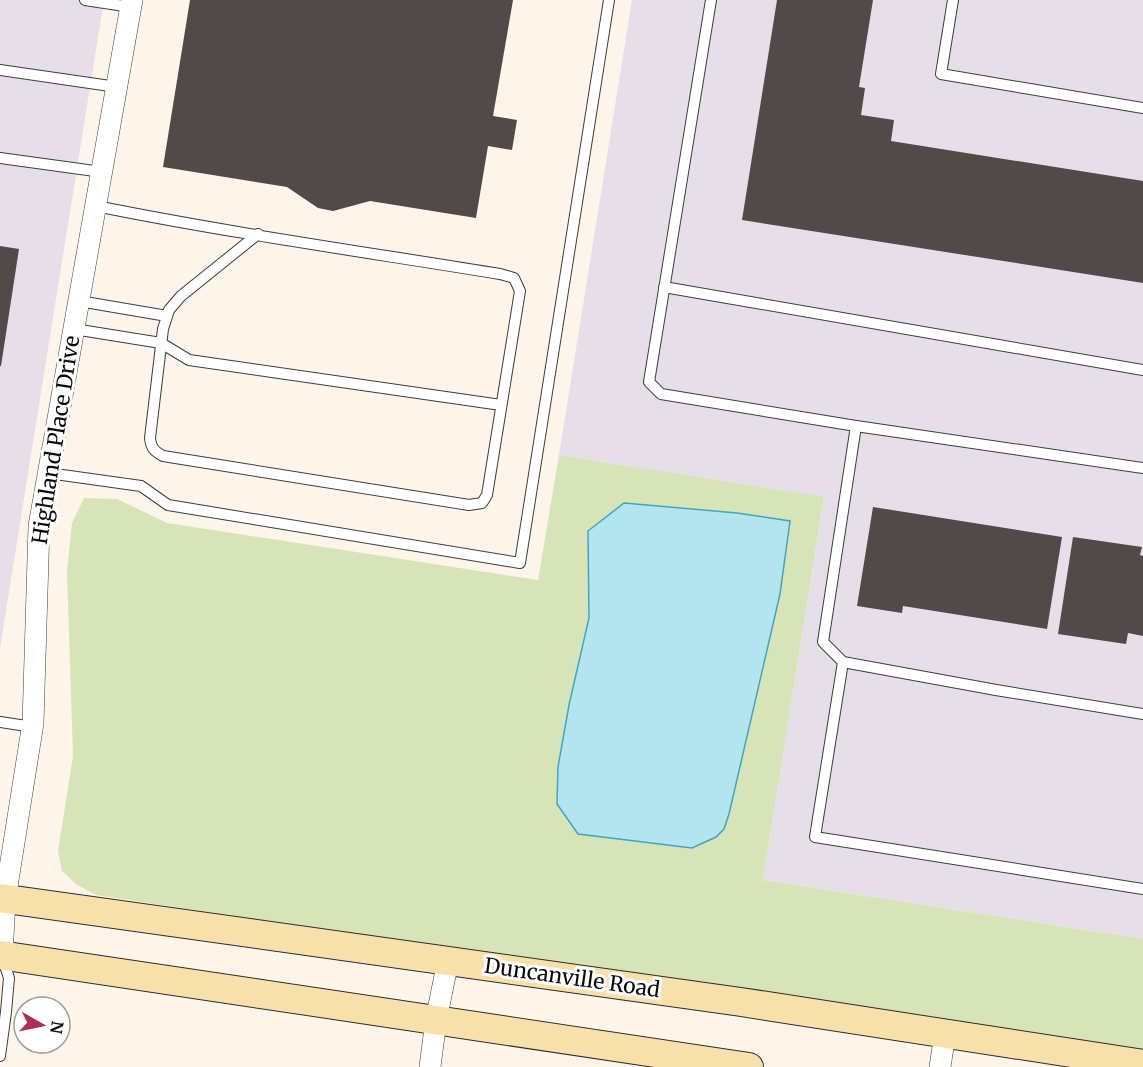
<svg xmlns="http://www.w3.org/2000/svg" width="1143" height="1067" viewBox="0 0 1143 1067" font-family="Merriweather,serif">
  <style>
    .industrial { fill: #e6dfe9 }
    .green { fill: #d7e4b7 }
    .water { fill: #b3e5f0; stroke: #40a6c0; stroke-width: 1.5 }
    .building { fill: #524a48 }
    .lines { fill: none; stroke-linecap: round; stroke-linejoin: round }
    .service-casing { stroke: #3d3d3d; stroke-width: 12 }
    .minor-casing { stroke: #3d3d3d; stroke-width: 22 }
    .secondary-casing { stroke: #2c2c2c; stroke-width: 30 }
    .service { stroke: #fff; stroke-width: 10 }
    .minor { stroke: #fff; stroke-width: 21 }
    .secondary { stroke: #f8e0aa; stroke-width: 28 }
    .labels { text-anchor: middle; stroke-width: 6; stroke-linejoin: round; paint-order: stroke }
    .street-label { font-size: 21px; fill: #0a0a0a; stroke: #fff }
  </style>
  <rect width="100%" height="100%" fill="#fdf5e9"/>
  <path class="industrial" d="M0,0H104L0,648Z
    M632,0H1143V939L763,880L824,498L559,455Z"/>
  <path class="green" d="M559,455L824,497L763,880L1143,939V1053L96,895L77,885L62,871L58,851L73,756L67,571L72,523L84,498L117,499L167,523L538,580Z"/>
  <path class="water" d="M624,503L737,513L790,521L780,594L729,814L724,829L716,837L692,848L578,834L557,804L558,767L569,705L589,618L588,531Z"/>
  <path class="building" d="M190,0H513L493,116L517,120L512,150L488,146L476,218L370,201L333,211L318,208L287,187L163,167Z
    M777,0H873L859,87L865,88L861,115L894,120L891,141L1143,181V283L742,220Z
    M0,246L19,249L1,366H0Z
    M873,507L1062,537L1047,629L903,606L902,613L857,606Z
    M1073,537L1142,547L1140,555L1143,556V636L1128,633L1126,644L1058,634Z"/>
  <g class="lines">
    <defs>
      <path id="service" d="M85,0L131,7
        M711,0L649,382L661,394L856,426L1143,468
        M953,0L941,74L1143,108
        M0,70L117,87
        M0,158L102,172
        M96,206C230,233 365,252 500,274L514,278L520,291L487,495L482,503L469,505L163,456C154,451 151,448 150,438L163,329L169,310L181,296L258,234
        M664,287L1143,370
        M79,301L167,316
        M74,329L161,343L189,360L501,405
        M856,426L823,642L843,662L996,690L1143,714
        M48,473L141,486L168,505L520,563L609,0
        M843,662L815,837L1143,889
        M0,722L33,727
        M0,1056L6,1012L9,978L3,959"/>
      <path id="minor" d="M2,956L5,899L33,723L39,526L132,0
        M430,1067L436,1020L448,961
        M940,1067L945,1034"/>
      <path id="secondary" d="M0,898L741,1002L1143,1064
        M0,955L749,1067"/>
    </defs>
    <use href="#service" class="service-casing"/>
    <use href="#minor" class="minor-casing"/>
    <use href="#secondary" class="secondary-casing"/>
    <use href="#service" class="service"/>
    <use href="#minor" class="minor"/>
    <use href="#secondary" class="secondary"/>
  </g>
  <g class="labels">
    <g class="street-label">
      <text transform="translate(56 440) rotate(-81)" y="7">Highland Place Drive</text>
      <text transform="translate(572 978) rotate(8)" y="7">Duncanville Road</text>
    </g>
  </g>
  <g transform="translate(42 1025) rotate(99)"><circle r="28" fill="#ffffff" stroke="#9d9d9d" stroke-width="1.5"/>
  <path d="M0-4.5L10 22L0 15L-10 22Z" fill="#ad304e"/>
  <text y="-9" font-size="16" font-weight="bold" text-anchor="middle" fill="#0a0a0a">N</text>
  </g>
</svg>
